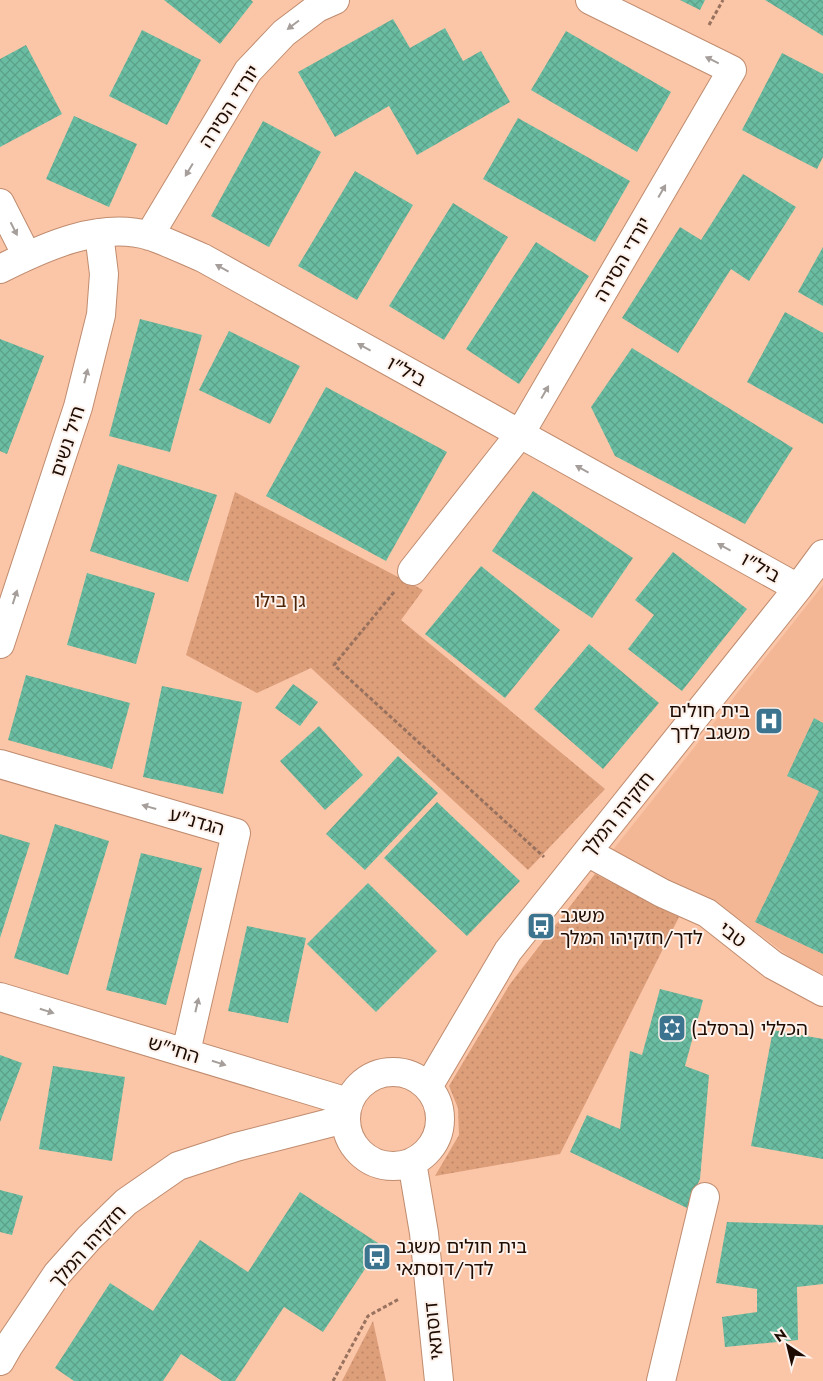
<svg xmlns="http://www.w3.org/2000/svg" width="823" height="1381" viewBox="0 0 823 1381" font-family="Jost,'Noto Sans Hebrew',sans-serif">
  <style>
    .built { fill: #f4b795 }
    .grass { fill: url(#grass-dots) }
    .building { fill: url(#building-cross-hatch) }
    .lines { fill: none; stroke-linecap: round; stroke-linejoin: round }
    .minor-casing { stroke: #bf8c6f; stroke-width: 30 }
    .path { stroke: #98725e; stroke-width: 3; stroke-dasharray: 4 2.5; stroke-linecap: butt }
    .minor { stroke: #fff; stroke-width: 28 }
    .oneway { fill: #a59e9a }
    .labels { text-anchor: middle; stroke-width: 4; stroke-linejoin: round; paint-order: stroke }
    .street-label { font-size: 19px; fill: #1e0c03; stroke: #fcf1eb }
    .park-label { font-size: 19px; fill: #4d2408; stroke: #fcf1eb }
    .poi-label { font-size: 19px; fill: #1e0c03; stroke: #fcf1eb; text-anchor: start }
  </style>
  <defs>
    <pattern id="grass-dots" width="8" height="8" patternUnits="userSpaceOnUse" patternTransform="scale(1.25)"><rect width="8" height="8" fill="#dd9e7a"/><path d="M2 2h.1M6 6h.1" fill="none" stroke="#bd8768" stroke-width="1.8" stroke-linecap="round"/></pattern>
    <pattern id="building-cross-hatch" width="8" height="8" patternUnits="userSpaceOnUse" patternTransform="scale(1.25)"><rect width="8" height="8" fill="#6abda2"/><path d="M0 0l8 8M0 8l8-8" fill="none" stroke="#5ba18a"/></pattern>
  </defs>
  <rect width="100%" height="100%" fill="#fbc5a7"/>
  <path class="built" d="M823,585V974L806,969L732,914L612,851Z"/>
  <path class="grass" d="M235,492L423,590L401,620L605,789L528,870L311,668L257,693L186,655Z
    M595,874L679,917L560,1154L435,1176L459,1135L458,1108L449,1086L510,984Z
    M373,1321L386,1381H342Z"/>
  <path class="building" d="M164,0H251L253,2L220,44Z
    M680,0H705L700,10Z
    M765,0H823V36L783,11Z
    M393,19L410,48L445,28L463,61L481,51L510,102L417,155L389,106L335,137L298,72Z
    M142,30L201,60L167,125L109,96Z
    M566,31L671,92L637,152L531,90Z
    M26,45L62,114L0,147V59Z
    M782,53L823,74V157L817,169L742,130Z
    M74,116L137,144L109,207L46,179Z
    M518,118L630,181L595,242L483,179Z
    M263,121L321,152L269,247L211,216Z
    M355,171L413,205L357,300L298,266Z
    M743,174L796,207L749,281L731,269L678,353L622,318L680,227L701,240Z
    M453,203L508,237L444,340L389,306Z
    M536,242L589,276L519,384L466,349Z
    M823,247V306L798,292Z
    M785,312L823,333V424L747,382Z
    M140,319L202,335L170,452L109,436Z
    M229,331L300,366L270,424L199,390Z
    M0,339L44,356L7,454L0,451Z
    M632,348L793,448L745,524L615,456L591,407Z
    M326,387L447,452L386,561L266,496Z
    M118,464L217,495L188,582L90,551Z
    M533,491L633,558L592,618L492,551Z
    M673,552L747,609L682,691L628,649L654,615L635,600Z
    M481,566L560,630L505,698L425,634Z
    M87,573L155,593L136,664L67,645Z
    M589,644L659,703L603,769L534,709Z
    M26,675L130,703L112,769L8,740Z
    M293,684L318,702L300,726L275,708Z
    M162,686L242,702L223,794L143,777Z
    M814,718L823,723V954L755,922L819,791L787,776Z
    M319,726L363,775L325,810L280,761Z
    M398,756L438,793L365,870L326,834Z
    M437,802L520,881L467,936L384,858Z
    M55,824L109,841L68,975L14,958Z
    M0,834L30,843L0,938Z
    M141,853L202,868L166,1005L106,990Z
    M368,883L437,951L376,1012L307,944Z
    M247,926L306,938L288,1023L228,1011Z
    M660,989L703,1000L685,1066L709,1075L700,1179L687,1208L570,1152L587,1115L620,1129L630,1051L642,1055Z
    M773,1030L823,1039V1159L751,1146Z
    M0,1055L22,1063L0,1122Z
    M53,1066L125,1077L112,1161L39,1149Z
    M0,1190L23,1196L12,1235L0,1232Z
    M300,1192L381,1245L323,1332L284,1307L235,1381H222L181,1354L163,1381H74L55,1368L110,1283L153,1311L200,1240L248,1272Z
    M727,1222L823,1225V1284L797,1287L798,1340L725,1347L722,1317L757,1312V1289L716,1283Z"/>
  <g class="lines">
    <defs>
      <path id="minor" d="M0,203L27,256
        M149,236L248,71L284,33L317,8L335,0
        M0,269C44,247 100,221 150,236C168,242 186,251 203,258L798,588
        M412,571L520,434L732,70L590,0
        M0,644L78,407L101,315L104,274L99,233
        M0,764L236,833L186,1052
        M587,852L662,893L707,913L773,965L823,992
        M0,997L348,1102
        M346 1119a47 47 0 1 1 94 0a47 47 0 1 1-94 0Z
        M428,1087L508,951L798,588L823,554
        M412,1162L424,1233L439,1381
        M0,1361L8,1347L57,1274L89,1238L126,1202L178,1166L236,1147L345,1119
        M661,1381L705,1197"/>
    </defs>
    <use href="#minor" class="minor-casing"/>
    <path class="path" d="M709,25L723,0
      M394,592L334,665L544,857
      M333,1381L368,1316L399,1299"/>
    <use href="#minor" class="minor"/>
  </g>
  <defs><path id="oneway-solid" d="M-6-.8H1V-3.2L6.5 0L1 3.2V.8H-6Z" transform="scale(1.25)"/></defs>
  <g class="oneway">
    <use href="#oneway-solid" transform="translate(293 25) rotate(143)"/>
    <use href="#oneway-solid" transform="translate(712 60) rotate(-154)"/>
    <use href="#oneway-solid" transform="translate(189 170) rotate(121)"/>
    <use href="#oneway-solid" transform="translate(662 191) rotate(-60)"/>
    <use href="#oneway-solid" transform="translate(14 229) rotate(63)"/>
    <use href="#oneway-solid" transform="translate(222 268) rotate(-151)"/>
    <use href="#oneway-solid" transform="translate(364 347) rotate(-151)"/>
    <use href="#oneway-solid" transform="translate(86 376) rotate(-76)"/>
    <use href="#oneway-solid" transform="translate(545 392) rotate(-60)"/>
    <use href="#oneway-solid" transform="translate(582 469) rotate(-151)"/>
    <use href="#oneway-solid" transform="translate(724 547) rotate(-151)"/>
    <use href="#oneway-solid" transform="translate(15 597) rotate(-72)"/>
    <use href="#oneway-solid" transform="translate(149 807) rotate(-164)"/>
    <use href="#oneway-solid" transform="translate(197 1005) rotate(-77)"/>
    <use href="#oneway-solid" transform="translate(47 1011) rotate(17)"/>
    <use href="#oneway-solid" transform="translate(219 1063) rotate(18)"/>
  </g>
  <defs>
    <symbol id="hospital-square" viewBox="-11 -11 22 22"><rect x="-9" y="-9" width="18" height="18" rx="4" fill="#3c748f" stroke="#fcf1eb"/><path d="M-5-5h3v3.5h4V-5h3V5h-3V1.5h-4V5h-3Z" fill="#fff"/></symbol>
    <symbol id="bus-square" viewBox="-11 -11 22 22"><rect x="-9" y="-9" width="18" height="18" rx="4" fill="#3c748f" stroke="#fcf1eb"/><path d="M-5-6H5V4H4V6H2V4H-2V6H-4V4H-5ZM-3.5-4V0h7V-4ZM-3.5 1.2v1.5H-2V1.2ZM2 1.2v1.5H3.5V1.2Z" fill="#fff"/></symbol>
    <symbol id="synagogue-square" viewBox="-11 -11 22 22"><rect x="-9" y="-9" width="18" height="18" rx="4" fill="#3c748f" stroke="#fcf1eb"/><path d="M0-6.5L5.6 3.2H-5.6ZM0 6.5L5.6-3.2H-5.6Z" fill="#fff"/></symbol>
  </defs>
  <g fill-rule="evenodd">
    <use href="#hospital-square" x="753" y="705" width="32" height="32"/>
    <use href="#bus-square" x="525" y="910" width="32" height="32"/>
    <use href="#synagogue-square" x="656" y="1012" width="32" height="32"/>
    <use href="#bus-square" x="361" y="1241" width="32" height="32"/>
  </g>
  <g class="labels">
    <g class="street-label">
      <text transform="translate(229 106) rotate(-57)" y="7">יורדי הסירה</text>
      <text transform="translate(622 259) rotate(-60)" y="7">יורדי הסירה</text>
      <text transform="translate(407 371) rotate(29)" y="7">ביל"ו</text>
      <text transform="translate(67 441) rotate(-72)" y="7">חיל נשים</text>
      <text transform="translate(761 567) rotate(29)" y="7">ביל"ו</text>
      <text transform="translate(617 814) rotate(-51)" y="7">חזקיהו המלך</text>
      <text transform="translate(197 821) rotate(16)" y="7">הגדנ"ע</text>
      <text transform="translate(733 934) rotate(38)" y="7">טבי</text>
      <text transform="translate(174 1049) rotate(17)" y="7">החי"ש</text>
      <text transform="translate(87 1246) rotate(-48)" y="7">חזקיהו המלך</text>
      <text transform="translate(433 1331) rotate(-96)" y="7">דוסתאי</text>
    </g>
    <g class="park-label">
      <text x="280" y="607">גן בילו</text>
    </g>
    <g class="poi-label">
      <text x="750" y="717" text-anchor="end">בית חולים<tspan x="750" dy="22">משגב לדך</tspan></text>
      <text x="560" y="922">משגב<tspan x="560" dy="22">לדך/חזקיהו המלך</tspan></text>
      <text x="691" y="1035">הכללי (ברסלב)</text>
      <text x="396" y="1253">בית חולים משגב<tspan x="396" dy="22">לדך/דוסתאי</tspan></text>
    </g>
  </g>
  <g transform="translate(788 1346) rotate(325)" stroke="#fcf1eb" stroke-width="4" paint-order="stroke">
  <path d="M0-4L9 19L0 12L-9 19Z" fill="#1e0c03"/>
  <text y="-8" font-size="14" font-weight="bold" text-anchor="middle" fill="#1e0c03">N</text>
  </g>
</svg>
